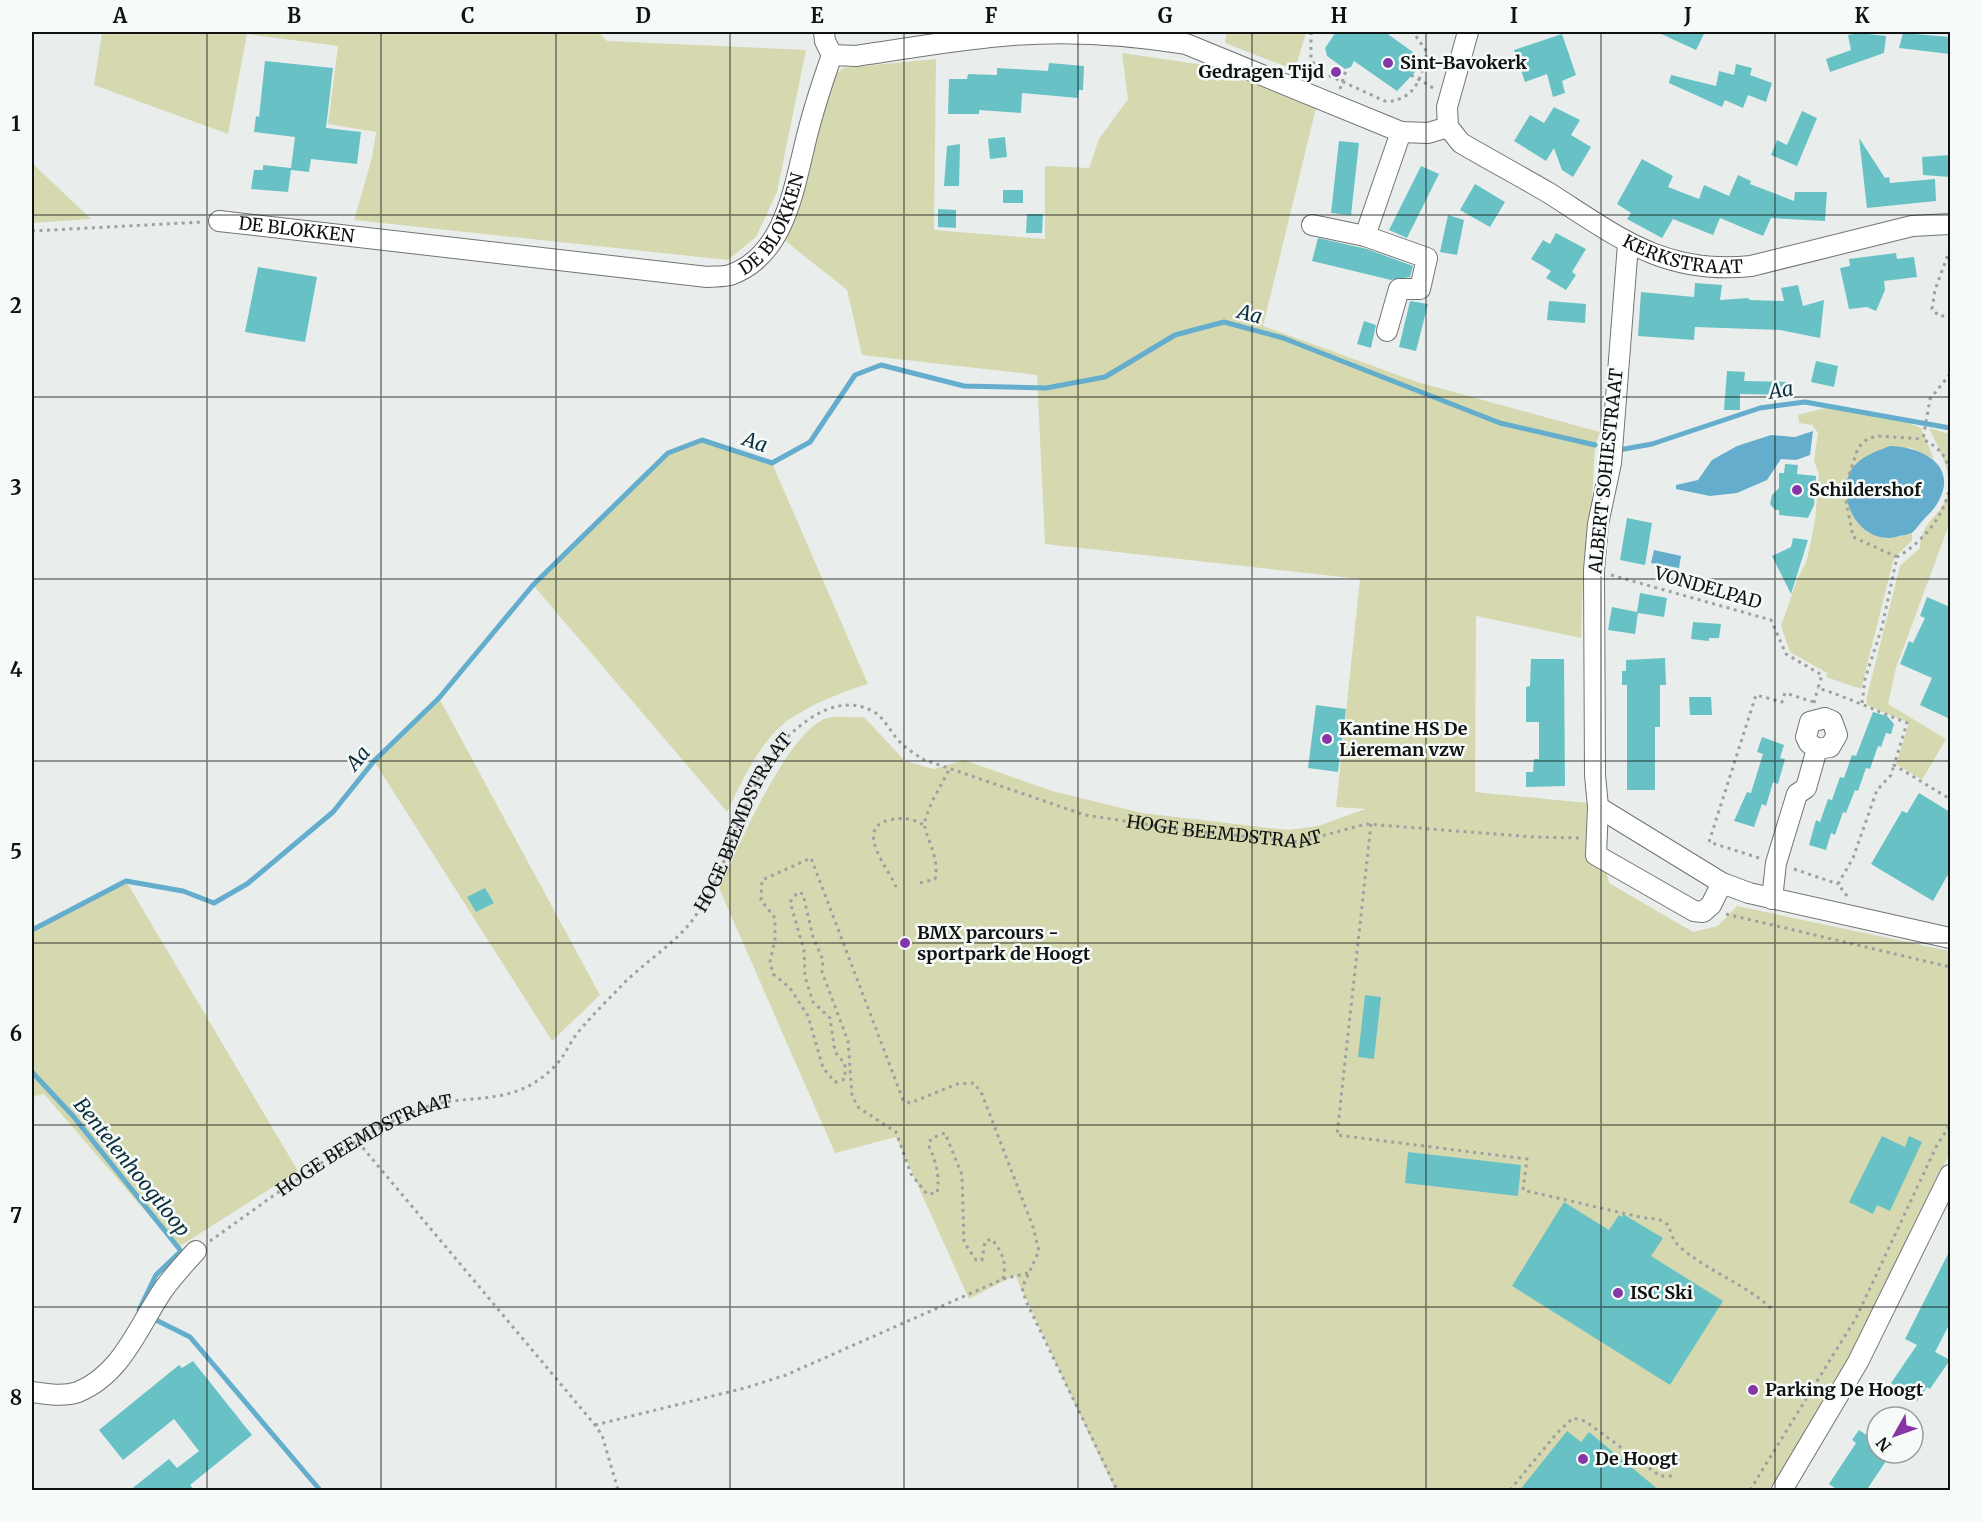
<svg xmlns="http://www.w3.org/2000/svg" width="1982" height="1522" viewBox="0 0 1982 1522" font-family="Merriweather,serif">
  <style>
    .green { fill: #d6d9b0 }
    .water { fill: #64adcc }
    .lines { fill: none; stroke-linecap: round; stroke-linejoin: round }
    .stream { stroke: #64adcc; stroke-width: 5 }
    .building { fill: #68c2c5 }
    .minor-casing { stroke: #717573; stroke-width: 22 }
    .path { stroke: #9da19f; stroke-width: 3; stroke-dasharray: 3 4.5; stroke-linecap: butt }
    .minor { stroke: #fff; stroke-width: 20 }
    .grid { fill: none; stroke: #101211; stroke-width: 1.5; stroke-opacity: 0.55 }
    .poi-dot { fill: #8637a6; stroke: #f6fbf9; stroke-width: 2 }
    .labels { text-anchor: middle; stroke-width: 5; stroke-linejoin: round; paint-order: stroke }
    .poi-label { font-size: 18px; font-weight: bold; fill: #101211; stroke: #f6fbf9; text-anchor: start }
    .street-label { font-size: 18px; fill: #101211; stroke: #f6fbf9 }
    .water-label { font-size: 20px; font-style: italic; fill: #0b2f3c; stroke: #f6fbf9 }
    .neatline { fill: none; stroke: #101211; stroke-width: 2 }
    .grid-label { font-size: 20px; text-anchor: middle; font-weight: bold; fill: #101211 }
  </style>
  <rect width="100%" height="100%" fill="#e9eeec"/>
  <path class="green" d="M102,32H598L607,41L806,50L777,192L756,237L728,260L354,220L372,158L376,132L328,124L338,46L247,34L228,134L94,85Z
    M1227,32H1306L1295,70L1225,43Z
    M1122,53L1218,67L1316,108L1263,326L1417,382L1600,432L1595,446L1589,553L1584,554L1581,638L1476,616L1475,792L1587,803L1586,848L1605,867L1609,883L1693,932L1718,926L1737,906L1950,951V1153L1848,1361L1771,1490H1115L1015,1275L969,1299L896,1137L835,1153L719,888C738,849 786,732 827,718C837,715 853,718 864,717L905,761L934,769L964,760L1052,791L1142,813L1288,830L1318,826L1365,809L1336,807L1360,579L1045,544L1037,375L862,355L847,290L783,239L808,170L834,76L843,68L936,59L934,230L1045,239V166L1089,168L1099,139L1128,99Z
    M32,163L91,219L32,223Z
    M1825,408L1906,422L1921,428L1934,459L1909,447L1884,539L1912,533V541L1894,558L1861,689L1826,677L1827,673L1790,652L1781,626L1797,580L1807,560L1815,521L1819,474L1814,461L1818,433L1812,425L1799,423L1798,415Z
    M1929,428L1950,434V522L1896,668L1888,704L1946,739L1922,780L1896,764L1909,723L1867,705L1866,700L1900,566L1920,548C1921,530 1927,525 1938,512C1961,485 1941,454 1929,428Z
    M702,440L772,463L868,684C843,691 800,709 781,726C755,750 742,782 727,812L533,585L668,453Z
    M439,698L600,995L552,1041L374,761Z
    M126,881L298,1171L177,1248L44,1094L32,1097V930Z"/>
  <path class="water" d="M1813,431L1810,455L1796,460L1781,459L1767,480L1737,493L1710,496L1676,489V485L1698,480L1712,460L1737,446L1771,435L1795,437Z
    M1890,446C1923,447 1960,466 1937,504C1934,509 1929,514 1925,518C1921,522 1917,528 1913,532C1909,535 1901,535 1896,537C1861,545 1835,500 1851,470C1859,457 1877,451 1890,446Z
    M1654,550L1681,556L1679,568L1651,563Z"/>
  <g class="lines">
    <path class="stream" d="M1619,450L1652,444L1760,408L1805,402L1950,428
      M32,930L126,881L183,891L214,903L247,884L333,812L374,761L439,698L533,585L668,453L702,440L772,463L810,442L855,375L881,365L964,386L1046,388L1105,377L1175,335L1224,322L1283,338L1500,423L1595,445
      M32,1072L73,1116L181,1251L156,1275L139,1310L144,1313
      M154,1319L190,1337L320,1490"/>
  </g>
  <path class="building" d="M1336,32H1385L1421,58L1415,66L1417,70L1397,91L1354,61L1351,67L1345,69L1327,56L1325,48Z
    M1657,32H1705L1696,50Z
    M1859,33L1886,36L1884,53L1830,72L1826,59L1851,50L1848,35Z
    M1903,33L1950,37V54L1899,48Z
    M1562,34L1576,75L1562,81L1565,93L1553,97L1547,74L1525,82L1514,50Z
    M265,61L333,68L326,128L361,132L357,164L311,159L309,172L291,170L288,192L251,189L254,170H263V165L291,168L295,137L254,132L256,116L259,117Z
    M1049,63L1084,66L1083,90H1079L1078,98L1022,93L1021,113L979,110V114H948L949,79H967L968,74L997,75V68L1048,71Z
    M1736,64L1752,68L1750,75L1772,83L1766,102L1748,95L1743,108L1725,100L1722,107L1669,83L1671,75L1716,86L1719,71L1734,75Z
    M1554,107L1580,120L1571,135L1591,147L1573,177L1562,170L1554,148L1546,161L1514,141L1530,115L1544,123Z
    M1802,111L1817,118L1797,166L1771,155L1777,140L1787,145Z
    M1005,137L1007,157L990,159L988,139Z
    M1859,138L1885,178L1889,177L1890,183L1935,179L1936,201L1867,208Z
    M1339,141L1359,143L1351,215L1331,213Z
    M960,144L959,186H944L947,146Z
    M1950,155V177L1923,175L1922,157Z
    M1642,159L1673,176L1668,187L1699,199L1704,185L1729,196L1738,175L1751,181L1750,184L1794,201L1795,192H1827L1825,221L1771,218L1763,236L1720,218L1713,235L1673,219L1662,238L1627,219L1631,213L1617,204Z
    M1421,166L1439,174L1407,238L1389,230Z
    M1475,184L1505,202L1490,227L1460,210Z
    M1003,190H1023V203H1003Z
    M938,209L956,210V228L938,227Z
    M1027,214H1043L1042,233H1026Z
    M1448,215L1464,220L1457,255L1440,252Z
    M1556,233L1586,249L1572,272L1576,275L1566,290L1546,278L1551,271L1531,259L1543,240L1550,244Z
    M1318,238L1367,249L1413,266L1410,277L1391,280L1312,261Z
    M1896,253L1897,259L1914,257L1917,277L1884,281L1885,290L1876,311L1867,307L1849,309L1840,268L1850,266L1849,259Z
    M258,267L317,277L305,342L245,332Z
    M1695,283L1722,285L1720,300L1748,298L1750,300L1784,301L1781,288L1798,285L1803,306L1824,300L1820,338L1780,330L1695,327L1694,340L1638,336L1641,292L1694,297Z
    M1410,301L1428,304L1416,351L1399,347Z
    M1549,301L1586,304L1585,323L1547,320Z
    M1364,321L1376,325L1371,348L1357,344Z
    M1816,361L1838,366L1834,387L1811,382Z
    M1727,371L1745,372L1744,381L1787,382V395L1740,394V410H1724Z
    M1785,464L1798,465L1797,474L1816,476L1814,505L1808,518L1779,515V510H1775L1770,504L1772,495L1779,488V473H1784Z
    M1627,518L1652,523L1645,565L1620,560Z
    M1793,538L1808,540L1791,594L1772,556L1791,547Z
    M1640,593L1667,598L1664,617L1638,613L1635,634L1608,630L1612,607L1637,612Z
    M1927,597L1950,607V719L1920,705L1932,678L1900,664L1909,641L1913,643L1925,618L1920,616Z
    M1693,622L1721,624L1719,638H1709V641L1691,639Z
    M1665,658L1666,685H1660V727H1655V790H1627V685H1622V671H1626V660Z
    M1531,659H1564L1565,786L1526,787V772H1533L1534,759H1539V722H1526V687L1530,686Z
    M1689,697H1711L1712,715H1690Z
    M1316,705L1346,709L1338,772L1308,768Z
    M1873,712L1887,716L1894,724L1891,734L1886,733L1881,747L1878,746L1870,769L1866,768L1858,791L1855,790L1846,813L1843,812L1835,835L1831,833L1826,850L1809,845L1816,820L1820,822L1828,799L1832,800L1840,777L1844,778L1852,755L1856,756Z
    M1762,737L1784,745L1780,758L1785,759L1778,784L1773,782L1766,806L1762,804L1754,827L1734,821L1747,792L1751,793L1763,754L1757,752Z
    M1919,793L1950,812V871L1933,901L1871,864L1902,811L1907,813Z
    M485,888L494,903L476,912L467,897Z
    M1365,995L1381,997L1374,1059L1358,1057Z
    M1882,1136L1905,1147L1909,1136L1922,1142L1890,1211L1877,1205L1873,1214L1849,1202Z
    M1408,1152L1521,1165L1518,1196L1405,1183Z
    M1564,1202L1609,1230L1619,1215L1622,1217L1623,1214L1663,1238L1651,1256L1723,1301L1670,1385L1512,1286Z
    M1950,1250V1323L1935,1352L1950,1360L1930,1389L1927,1387L1917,1401L1891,1383L1917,1345L1905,1339Z
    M193,1361L252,1435L190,1485L195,1491H129L169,1459L177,1468L199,1451L174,1419L123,1460L99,1430L179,1365L182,1368Z
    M1859,1430L1877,1442V1455L1886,1461L1866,1491H1839L1829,1484L1856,1443L1852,1440Z
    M1567,1431L1581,1442L1589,1432L1660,1491H1519Z"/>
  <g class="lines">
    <defs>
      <g id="minor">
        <path d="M824,32L825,41L832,55"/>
        <path id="s2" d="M1468,32L1447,107L1448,127L1461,143C1490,160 1520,176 1549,193C1618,237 1664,275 1751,266L1912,226L1950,224"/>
        <path d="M832,55L856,56C905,49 953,40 1002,36C1063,30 1125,34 1186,44L1401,132L1428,133L1448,127"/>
        <path id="s3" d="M219,221L707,277C714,276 723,277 730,275C782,257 793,194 804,148C811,117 821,86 832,55"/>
        <path d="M1312,225L1365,236L1427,258L1420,289H1399L1387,331"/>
        <path d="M1365,236L1401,132"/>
        <path d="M1628,244L1611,463L1598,524L1594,570L1595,775L1598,807L1596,855L1694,911L1703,912L1711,905L1722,883"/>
        <path d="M1598,807L1722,883L1749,893L1950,938"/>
        <path d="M1772,899L1776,863L1797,794L1806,788L1817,749L1830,747L1837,735L1832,721L1825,718L1810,722L1806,737L1809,743L1817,749"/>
        <path d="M32,1392C46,1394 63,1397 78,1392C122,1374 138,1327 163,1290C173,1276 184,1264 196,1251"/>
        <path d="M1782,1490L1858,1362L1950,1175"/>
      </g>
    </defs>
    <use href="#minor" class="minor-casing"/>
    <g class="path">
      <path d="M1311,32V58L1317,70L1387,102C1418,98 1421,76 1427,52L1413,32"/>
      <path d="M1411,75L1435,89"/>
      <path d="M1340,89L1347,67"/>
      <path d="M32,231L203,222"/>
      <path d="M1950,249L1935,290L1932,309L1939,316H1950"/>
      <path d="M1950,374L1930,399L1923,439C1938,448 1946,454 1950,472"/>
      <path d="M1897,557L1853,537L1844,490L1858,448L1867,439L1877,436L1923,439"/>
      <path d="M1611,575L1771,620L1786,654L1822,675L1818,688C1849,698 1877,711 1907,723L1894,765L1950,799"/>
      <path d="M1814,703L1818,688"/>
      <path d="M1862,703L1865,679L1882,627L1897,557C1922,543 1948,513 1950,482"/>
      <path d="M1371,824L1337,1135L1527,1159L1523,1190L1644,1218C1679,1219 1663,1231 1680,1247C1707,1271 1746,1284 1773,1310"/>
      <path d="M1759,858L1709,842L1756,695L1782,702L1785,693L1814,702"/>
      <path d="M1794,869L1838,884"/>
      <path d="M920,883L935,879C939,859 930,846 925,828C922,815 943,782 949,770"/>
      <path d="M896,887C890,870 853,829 889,820C903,817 913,818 925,826"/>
      <path d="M1847,896L1838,884L1853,858L1877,790L1891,775L1894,765"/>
      <path d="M1726,914L1950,967"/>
      <path d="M358,1142L595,1425L602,1435L618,1490"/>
      <path id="s1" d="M210,1241C271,1198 346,1140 415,1111C466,1089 510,1112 555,1066C565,1056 570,1041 580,1030C593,1014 609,999 623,984C646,961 675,944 694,918C740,854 742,760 814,716C832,705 854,700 874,712C885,718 892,735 902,744C908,750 916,754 922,759L1085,815L1184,830L1299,842L1366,824L1534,837L1580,838"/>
      <path d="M1003,1279C1007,1261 1002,1253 992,1239L985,1241L982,1260H976L964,1242L962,1175L945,1133L932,1138L928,1144C936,1162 940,1174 937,1193L927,1194L911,1174L896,1132L859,1108L852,1096L848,1041L822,972L823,960L813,937L803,894L798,892L790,902L804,950L805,977L813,1002L830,1018L835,1052L845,1064V1079L835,1082L823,1068L808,1016L790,988L773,974L770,962L775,939V918L761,900L762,880L811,858L903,1100L910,1103L957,1084L974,1083L982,1094L1033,1227L1039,1251L1022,1288L1026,1301L1117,1490"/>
      <path d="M595,1425L745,1388L786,1375L1003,1279L1028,1273"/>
      <path d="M1510,1490L1557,1433L1573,1418L1585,1421L1660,1476H1672"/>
      <path d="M1750,1490L1856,1318L1937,1145L1950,1125"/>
    </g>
    <use href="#minor" class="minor"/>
  </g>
  <path class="grid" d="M207,32V1490M381,32V1490M556,32V1490M730,32V1490M904,32V1490M1078,32V1490M1252,32V1490M1426,32V1490M1601,32V1490M1775,32V1490M32,215H1950M32,397H1950M32,579H1950M32,761H1950M32,943H1950M32,1125H1950M32,1307H1950"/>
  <g class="poi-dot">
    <circle cx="1388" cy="63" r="6"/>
    <circle cx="1336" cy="72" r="6"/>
    <circle cx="1797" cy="490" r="6"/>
    <circle cx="1327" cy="739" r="6"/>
    <circle cx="905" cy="943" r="6"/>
    <circle cx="1618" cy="1293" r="6"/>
    <circle cx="1753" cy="1390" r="6"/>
    <circle cx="1583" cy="1459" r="6"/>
  </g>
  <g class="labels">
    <g class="poi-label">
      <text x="1400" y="69">Sint-Bavokerk</text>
      <text x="1324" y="78" text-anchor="end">Gedragen Tijd</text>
      <text x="1809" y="496">Schildershof</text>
      <text x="1339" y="735">Kantine HS De<tspan x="1339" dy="21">Liereman vzw</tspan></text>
      <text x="917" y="939">BMX parcours -<tspan x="917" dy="21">sportpark de Hoogt</tspan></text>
      <text x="1630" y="1299">ISC Ski</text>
      <text x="1765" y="1396">Parking De Hoogt</text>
      <text x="1595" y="1465">De Hoogt</text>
    </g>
    <g class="street-label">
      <text dy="6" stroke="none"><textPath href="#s3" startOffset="584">DE BLOKKEN</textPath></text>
      <text dy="6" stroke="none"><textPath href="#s3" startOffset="78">DE BLOKKEN</textPath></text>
      <text dy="6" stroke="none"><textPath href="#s2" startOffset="370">KERKSTRAAT</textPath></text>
      <text transform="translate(1606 471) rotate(-84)" y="6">ALBERT SOHIESTRAAT</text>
      <text transform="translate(1708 588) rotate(16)" y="6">VONDELPAD</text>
      <text dy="6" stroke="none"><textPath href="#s1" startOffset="705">HOGE BEEMDSTRAAT</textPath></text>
      <text dy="6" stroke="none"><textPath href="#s1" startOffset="1280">HOGE BEEMDSTRAAT</textPath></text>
      <text dy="6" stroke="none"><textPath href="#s1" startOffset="183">HOGE BEEMDSTRAAT</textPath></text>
    </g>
    <g class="water-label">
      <text transform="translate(1250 314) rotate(15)" y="7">Aa</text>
      <text transform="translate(1781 390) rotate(-8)" y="7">Aa</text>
      <text transform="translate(755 442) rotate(18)" y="7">Aa</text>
      <text transform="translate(358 758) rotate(-49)" y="7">Aa</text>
      <text transform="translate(132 1167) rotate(51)" y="7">Bentelenhoogtloop</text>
    </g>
  </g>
  <rect width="1982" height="1522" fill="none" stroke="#f6fbf9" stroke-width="66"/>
  <g transform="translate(1895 1435) rotate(230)"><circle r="28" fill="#f6fbf9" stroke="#9a9e9c" stroke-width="1.5"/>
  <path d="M0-4.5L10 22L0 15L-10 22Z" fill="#8637a6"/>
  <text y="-9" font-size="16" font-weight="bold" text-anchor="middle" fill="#101211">N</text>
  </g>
  <rect x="33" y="33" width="1916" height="1456" class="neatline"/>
  <g class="grid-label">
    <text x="120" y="23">A</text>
    <text x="294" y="23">B</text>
    <text x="468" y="23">C</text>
    <text x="643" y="23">D</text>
    <text x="817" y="23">E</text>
    <text x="991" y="23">F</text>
    <text x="1165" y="23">G</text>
    <text x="1339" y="23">H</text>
    <text x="1514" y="23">I</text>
    <text x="1688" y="23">J</text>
    <text x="1862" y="23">K</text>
    <text x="16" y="131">1</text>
    <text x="16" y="313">2</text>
    <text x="16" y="495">3</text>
    <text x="16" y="677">4</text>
    <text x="16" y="859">5</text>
    <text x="16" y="1041">6</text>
    <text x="16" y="1223">7</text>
    <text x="16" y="1405">8</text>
  </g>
</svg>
